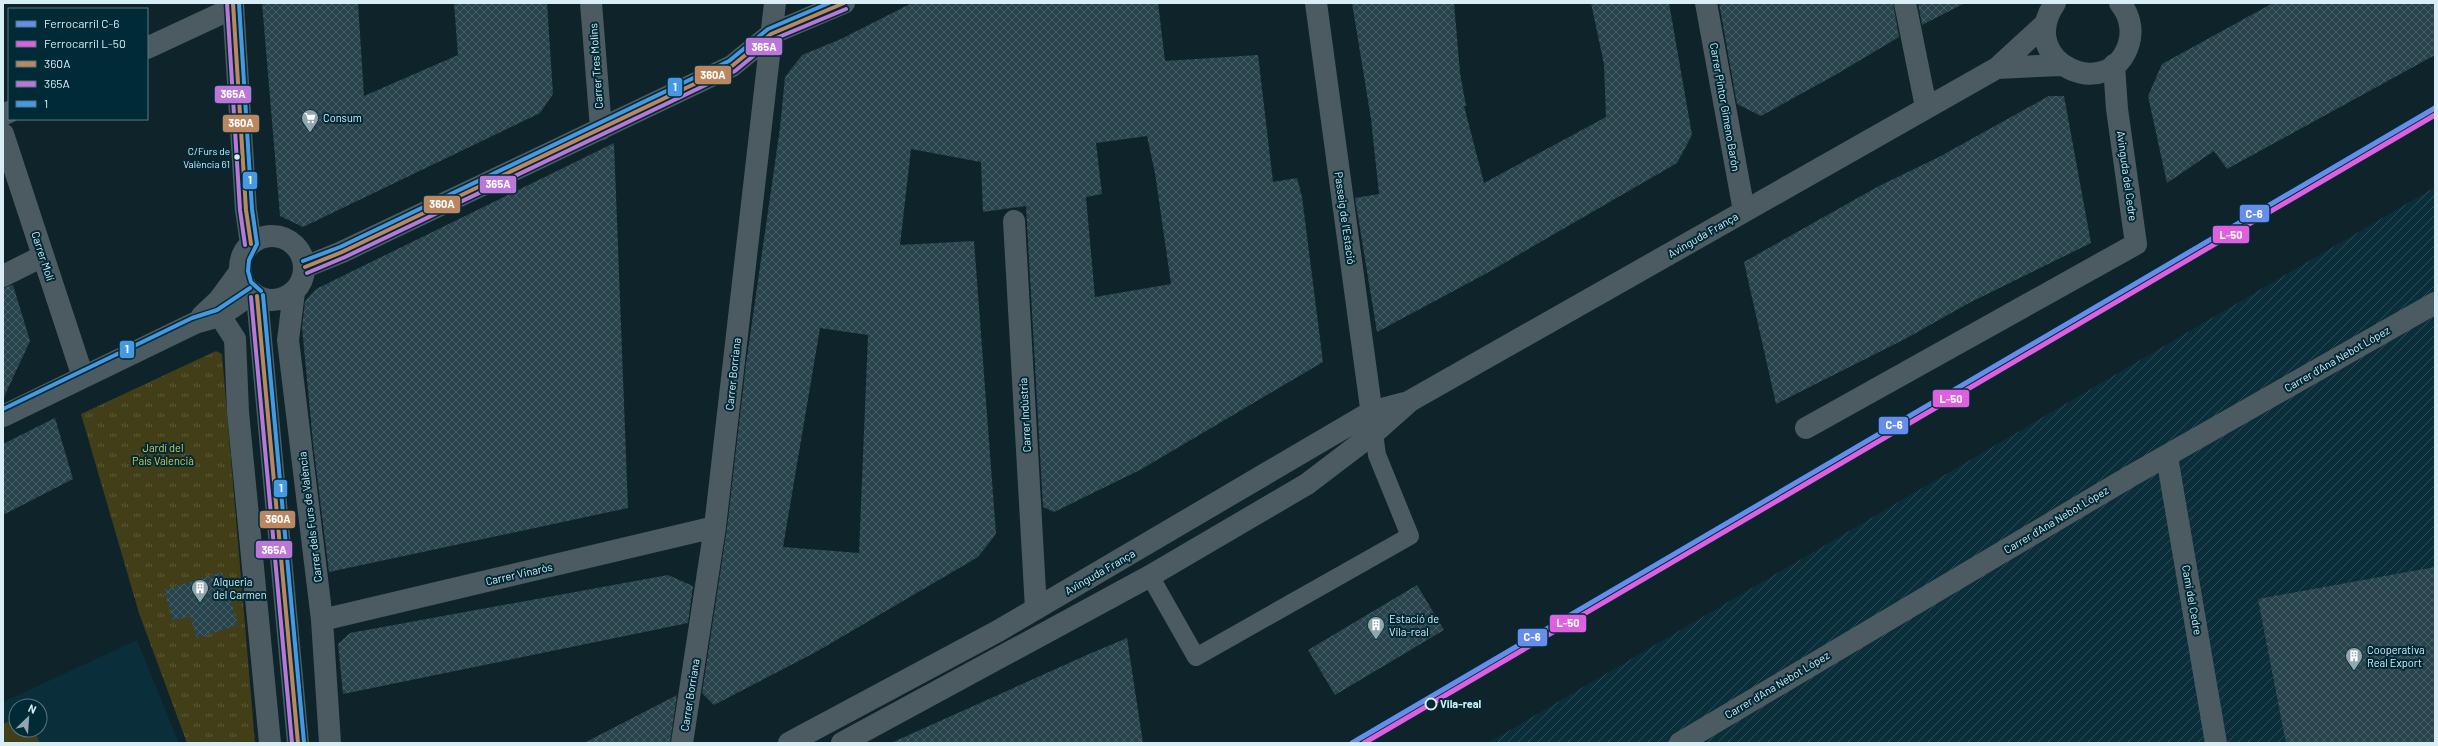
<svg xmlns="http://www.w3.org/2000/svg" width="2438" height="746" viewBox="0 0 2438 746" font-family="Barlow,sans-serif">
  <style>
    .built { fill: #0a2e3a; fill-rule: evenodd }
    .industrial { fill: url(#industrial-furrows) }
    .park { fill: url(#park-tufts) }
    .pitch { fill: #423f18 }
    .building { fill: url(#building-cross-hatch); fill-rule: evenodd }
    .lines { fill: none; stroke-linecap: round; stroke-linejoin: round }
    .service { stroke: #4c5b61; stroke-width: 18 }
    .minor { stroke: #4c5b61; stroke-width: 22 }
    .tertiary { stroke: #4c5b61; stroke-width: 22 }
    .secondary { stroke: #4c5b61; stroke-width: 22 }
    .bus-1-casing { stroke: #012a37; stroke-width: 7 }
    .bus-2-casing { stroke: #012a37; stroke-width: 7 }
    .bus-3-casing { stroke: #012a37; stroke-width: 7 }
    .bus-1 { stroke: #bb8660; stroke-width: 4 }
    .bus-2 { stroke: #ba77d6; stroke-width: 4 }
    .bus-3 { stroke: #4699e1; stroke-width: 4 }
    .rail-1-casing { stroke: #012a37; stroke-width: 8 }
    .rail-2-casing { stroke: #012a37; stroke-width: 8 }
    .rail-1 { stroke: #668deb; stroke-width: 5 }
    .rail-2 { stroke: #df60df; stroke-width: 5 }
    .bus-dot { fill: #d8edf5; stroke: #012a37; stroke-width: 1.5 }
    .stop-dot { fill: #012a37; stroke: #d8edf5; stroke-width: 2 }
    .labels { text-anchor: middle; stroke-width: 4; stroke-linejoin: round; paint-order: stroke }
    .bus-label { font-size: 10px; fill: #d8edf5; stroke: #012a37; text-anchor: end }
    .street-label { font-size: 11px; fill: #d8edf5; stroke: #012a37 }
    .poi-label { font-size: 11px; fill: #d8edf5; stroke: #012a37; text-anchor: start }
    .park-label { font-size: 11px; fill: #d8c857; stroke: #012a37 }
    .stop-label { font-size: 11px; font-weight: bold; fill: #d8edf5; stroke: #012a37; text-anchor: start }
    .line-badge { stroke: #012a37; stroke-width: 1.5 }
    .badge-label { font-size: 11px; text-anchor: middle; font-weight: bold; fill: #fff }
  </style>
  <defs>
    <pattern id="industrial-furrows" width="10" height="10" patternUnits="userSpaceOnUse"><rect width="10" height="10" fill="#0a2e3a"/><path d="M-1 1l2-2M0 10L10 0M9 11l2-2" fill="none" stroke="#2d4d57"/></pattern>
    <pattern id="park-tufts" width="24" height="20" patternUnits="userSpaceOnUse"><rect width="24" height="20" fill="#423f18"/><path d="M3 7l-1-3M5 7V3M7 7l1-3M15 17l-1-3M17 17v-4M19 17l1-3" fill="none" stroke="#5d5b3a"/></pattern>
    <pattern id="building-cross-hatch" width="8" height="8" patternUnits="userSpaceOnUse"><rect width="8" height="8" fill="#28434b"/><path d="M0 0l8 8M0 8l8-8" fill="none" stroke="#465e66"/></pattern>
  </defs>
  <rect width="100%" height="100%" fill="#0e242a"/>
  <path class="built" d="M137,640L179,743H3V702ZM16,706H40V730H16Z"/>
  <path class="industrial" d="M2435,187V743H1488Z"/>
  <path class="park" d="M216,351L222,354L255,743H187L139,613L81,414Z"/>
  <path class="pitch" d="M16,718V730H34L40,743H3V724Z"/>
  <path class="building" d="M262,3H358L364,96L458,55L454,3H547L553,94L540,113L303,227L280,216Z
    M912,3H1158L1165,61L1258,55L1273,182L1297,178L1302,197L1323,362L1140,470L1054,512L1043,507L1026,206L983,212L981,162L911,149L900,245L974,241L996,534L978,557L816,652L714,705L702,693L727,528L746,364L780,128L785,77L802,55L841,39ZM1147,136L1155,173L1171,284L1095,297L1086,197L1102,194L1096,143ZM820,328L868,335L859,553L783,547Z
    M1352,3H1454L1460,73L1466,106H1464L1484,183L1606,117L1604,64L1591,3H1669L1692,135L1677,163L1487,273L1377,332L1355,198L1379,194L1371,119Z
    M1719,3H1893L1899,37L1837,74L1761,116L1737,104Z
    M1918,3H1965L1922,25Z
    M2273,3H2435V55L2227,169L2214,151L2167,183L2148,96L2162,64Z
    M2049,96H2064L2091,243L1969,303L1905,339L1776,404L1744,262L1879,186L1939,157Z
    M614,143L628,508L329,572L313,443L302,327L305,301L316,289Z
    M13,285L30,341L3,399V288Z
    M55,418L73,479L3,515V444Z
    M2435,567V743H2286L2258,599Z
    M222,572L238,625L197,638L190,616L173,621L164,590Z
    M668,575L693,586L688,623L343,694L338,644L350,633Z
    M1417,585L1444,630L1335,695L1308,650Z
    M1127,638L1143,743H891L1089,654Z
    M677,695L670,743H584Z"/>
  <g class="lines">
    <path class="service" d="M1150,576L1196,657L1410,536L1377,455L1374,433"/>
    <path class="minor" d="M591,3L601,129
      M1316,3L1374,430
      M1706,3L1744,211
      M1905,3L1926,107
      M147,48L233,8
      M3,115L9,112
      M3,134L83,377
      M1014,221L1036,609
      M305,267L342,252L732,66L771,34L844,3
      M3,276L43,256
      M294,292L288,340L322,620L330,743
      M202,316L219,300L241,270
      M220,316L235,339L238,412L270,743
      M3,416L195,323L220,316L253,293
      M1806,428L2136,244L2117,109L2114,65
      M2167,457L2216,743
      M322,620L715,527
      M682,743L715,527L775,3
      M1680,743L2129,477L2435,303"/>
    <path class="tertiary" d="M233,3L246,210L251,244
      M240 268a32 32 0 1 1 64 0a32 32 0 1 1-64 0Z
      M257,296L298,743"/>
    <path class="secondary" d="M2055,3C2014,63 2111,105 2129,43C2133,29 2129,14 2120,3
      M1997,68L2061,65
      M789,743L998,631L1371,412L1405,403
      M842,743L1150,576L1307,484L1374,433L1410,401L1997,68L2045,24"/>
    <defs>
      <path id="bus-1" d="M233,3L246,210L251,244
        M305,267L342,252L732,66L771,34L844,3
        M257,296L298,743"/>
      <path id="bus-2" d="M227,3L240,210L245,245
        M307,273L345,257L735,71L774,39L846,9
        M251,297L292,743"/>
      <path id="bus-3" d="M239,3L252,209L257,244L249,260L248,271L251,282L261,291
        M303,261L340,247L729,61L768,29L829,3
        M263,295L304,742
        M3,409L192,318L217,310L250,288"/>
    </defs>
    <use href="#bus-1" class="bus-1-casing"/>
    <use href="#bus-2" class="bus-2-casing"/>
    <use href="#bus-3" class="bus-3-casing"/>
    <use href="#bus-1" class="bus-1"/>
    <use href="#bus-2" class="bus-2"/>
    <use href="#bus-3" class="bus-3"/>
    <defs>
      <path id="rail-1" d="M1352,743L2435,108"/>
      <path id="rail-2" d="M1364,743L2435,115"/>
    </defs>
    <use href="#rail-1" class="rail-1-casing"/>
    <use href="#rail-2" class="rail-2-casing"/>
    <use href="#rail-1" class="rail-1"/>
    <use href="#rail-2" class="rail-2"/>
  </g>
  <defs>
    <symbol id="supermarket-pin" viewBox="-11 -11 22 30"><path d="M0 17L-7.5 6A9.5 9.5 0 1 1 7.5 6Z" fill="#91a7ae" stroke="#012a37"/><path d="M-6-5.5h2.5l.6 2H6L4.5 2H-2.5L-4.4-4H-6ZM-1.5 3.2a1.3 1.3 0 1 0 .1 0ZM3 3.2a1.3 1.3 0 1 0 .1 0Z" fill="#fff"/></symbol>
    <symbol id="building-pin" viewBox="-11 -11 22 30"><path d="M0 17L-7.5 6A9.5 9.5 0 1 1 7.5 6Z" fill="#91a7ae" stroke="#012a37"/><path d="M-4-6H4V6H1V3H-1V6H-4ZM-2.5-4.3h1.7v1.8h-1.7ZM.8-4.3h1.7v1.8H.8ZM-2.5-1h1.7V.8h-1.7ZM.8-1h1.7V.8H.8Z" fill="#fff"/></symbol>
  </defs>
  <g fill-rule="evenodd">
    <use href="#supermarket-pin" x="300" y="108" width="20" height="27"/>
    <use href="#building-pin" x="190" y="578" width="20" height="27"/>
    <use href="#building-pin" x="1366" y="615" width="20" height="27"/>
    <use href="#building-pin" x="2344" y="646" width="20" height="27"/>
  </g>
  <circle class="bus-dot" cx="237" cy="157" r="3.5"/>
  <circle class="stop-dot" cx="1431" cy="704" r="5.5"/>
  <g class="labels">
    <g class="bus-label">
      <text x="230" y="155">C/Furs de<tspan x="230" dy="13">València 61</tspan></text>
    </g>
    <g class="street-label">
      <text transform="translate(596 66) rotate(-94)" y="4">Carrer Tres Molins</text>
      <text transform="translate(1725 107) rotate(80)" y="4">Carrer Pintor Gimeno Barón</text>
      <text transform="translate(2127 176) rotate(82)" y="4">Avinguda del Cedre</text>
      <text transform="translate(1345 218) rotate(82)" y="4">Passeig de l'Estació</text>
      <text transform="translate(1703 235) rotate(-30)" y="4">Avinguda França</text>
      <text transform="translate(43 256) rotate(72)" y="4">Carrer Molí</text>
      <text transform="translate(2337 359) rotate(-30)" y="4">Carrer d'Ana Nebot López</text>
      <text transform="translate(733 374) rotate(-84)" y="4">Carrer Borriana</text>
      <text transform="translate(1025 415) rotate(-93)" y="4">Carrer Indústria</text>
      <text transform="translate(310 517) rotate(-97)" y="4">Carrer dels Furs de València</text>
      <text transform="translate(2056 520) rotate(-31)" y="4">Carrer d'Ana Nebot López</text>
      <text transform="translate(1100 572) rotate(-30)" y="4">Avinguda França</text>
      <text transform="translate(519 574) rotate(-13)" y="4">Carrer Vinaròs</text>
      <text transform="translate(2192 600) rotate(80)" y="4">Camí del Cedre</text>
      <text transform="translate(1777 685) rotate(-31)" y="4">Carrer d'Ana Nebot López</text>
      <text transform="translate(690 695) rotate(-81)" y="4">Carrer Borriana</text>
    </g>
    <g class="poi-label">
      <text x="323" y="122">Consum</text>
      <text x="213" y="586">Alqueria<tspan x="213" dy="13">del Carmen</tspan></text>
      <text x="1389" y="623">Estació de<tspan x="1389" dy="13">Vila-real</tspan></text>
      <text x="2367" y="654">Cooperativa<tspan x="2367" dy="13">Real Export</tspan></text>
    </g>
    <g class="park-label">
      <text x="163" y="452">Jardí del<tspan x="163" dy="13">País Valencià</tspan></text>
    </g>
    <g class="stop-label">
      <text x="1440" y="708">Vila-real</text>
    </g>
  </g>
  <g class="line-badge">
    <rect x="745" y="37" width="38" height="19" rx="4" fill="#ba77d6"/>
    <rect x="694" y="65" width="38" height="20" rx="4" fill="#bb8660"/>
    <rect x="667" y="77" width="16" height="20" rx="4" fill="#4699e1"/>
    <rect x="214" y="85" width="38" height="19" rx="4" fill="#ba77d6"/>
    <rect x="222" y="114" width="38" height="19" rx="4" fill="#bb8660"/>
    <rect x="242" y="171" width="16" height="19" rx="4" fill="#4699e1"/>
    <rect x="479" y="175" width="38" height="19" rx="4" fill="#ba77d6"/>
    <rect x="423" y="195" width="38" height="19" rx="4" fill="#bb8660"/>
    <rect x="2239" y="204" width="31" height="19" rx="4" fill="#668deb"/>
    <rect x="2212" y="225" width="38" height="19" rx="4" fill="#df60df"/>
    <rect x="119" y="340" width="16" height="19" rx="4" fill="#4699e1"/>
    <rect x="1932" y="389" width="38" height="19" rx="4" fill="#df60df"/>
    <rect x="1878" y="416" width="31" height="19" rx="4" fill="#668deb"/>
    <rect x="273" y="479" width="15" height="19" rx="4" fill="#4699e1"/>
    <rect x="259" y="510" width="37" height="19" rx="4" fill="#bb8660"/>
    <rect x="255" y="540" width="38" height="19" rx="4" fill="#ba77d6"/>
    <rect x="1549" y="614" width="38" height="19" rx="4" fill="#df60df"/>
    <rect x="1517" y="628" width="31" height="19" rx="4" fill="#668deb"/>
  </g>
  <g class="badge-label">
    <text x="764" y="51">365A</text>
    <text x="713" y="79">360A</text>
    <text x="675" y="91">1</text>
    <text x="233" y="98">365A</text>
    <text x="241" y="127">360A</text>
    <text x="250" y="184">1</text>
    <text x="498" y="188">365A</text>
    <text x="442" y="208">360A</text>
    <text x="2254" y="218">C-6</text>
    <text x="2231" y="239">L-50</text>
    <text x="127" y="353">1</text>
    <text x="1951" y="403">L-50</text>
    <text x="1894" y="429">C-6</text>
    <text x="281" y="492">1</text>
    <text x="278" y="523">360A</text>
    <text x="274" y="554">365A</text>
    <text x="1568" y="627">L-50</text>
    <text x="1532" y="641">C-6</text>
  </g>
  <rect width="2438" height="746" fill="none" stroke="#d8edf5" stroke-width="8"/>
  <rect x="8" y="8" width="140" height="112" fill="#012a37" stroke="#577883"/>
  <rect x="16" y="21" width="20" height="6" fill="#668deb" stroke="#577883"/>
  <text x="44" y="28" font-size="12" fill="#d8edf5">Ferrocarril C-6</text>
  <rect x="16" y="41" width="20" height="6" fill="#df60df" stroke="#577883"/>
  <text x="44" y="48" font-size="12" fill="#d8edf5">Ferrocarril L-50</text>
  <rect x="16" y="61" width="20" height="6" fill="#bb8660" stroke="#577883"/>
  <text x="44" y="68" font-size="12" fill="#d8edf5">360A</text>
  <rect x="16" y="81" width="20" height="6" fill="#ba77d6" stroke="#577883"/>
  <text x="44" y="88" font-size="12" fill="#d8edf5">365A</text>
  <rect x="16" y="101" width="20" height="6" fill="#4699e1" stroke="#577883"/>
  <text x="44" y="108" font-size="12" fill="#d8edf5">1</text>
  <g transform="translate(28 718) rotate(25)"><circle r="19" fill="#012a37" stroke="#577883"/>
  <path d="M0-3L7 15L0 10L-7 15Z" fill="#91a7ae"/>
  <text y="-6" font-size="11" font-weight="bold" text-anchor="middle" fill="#d8edf5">N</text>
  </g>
</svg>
